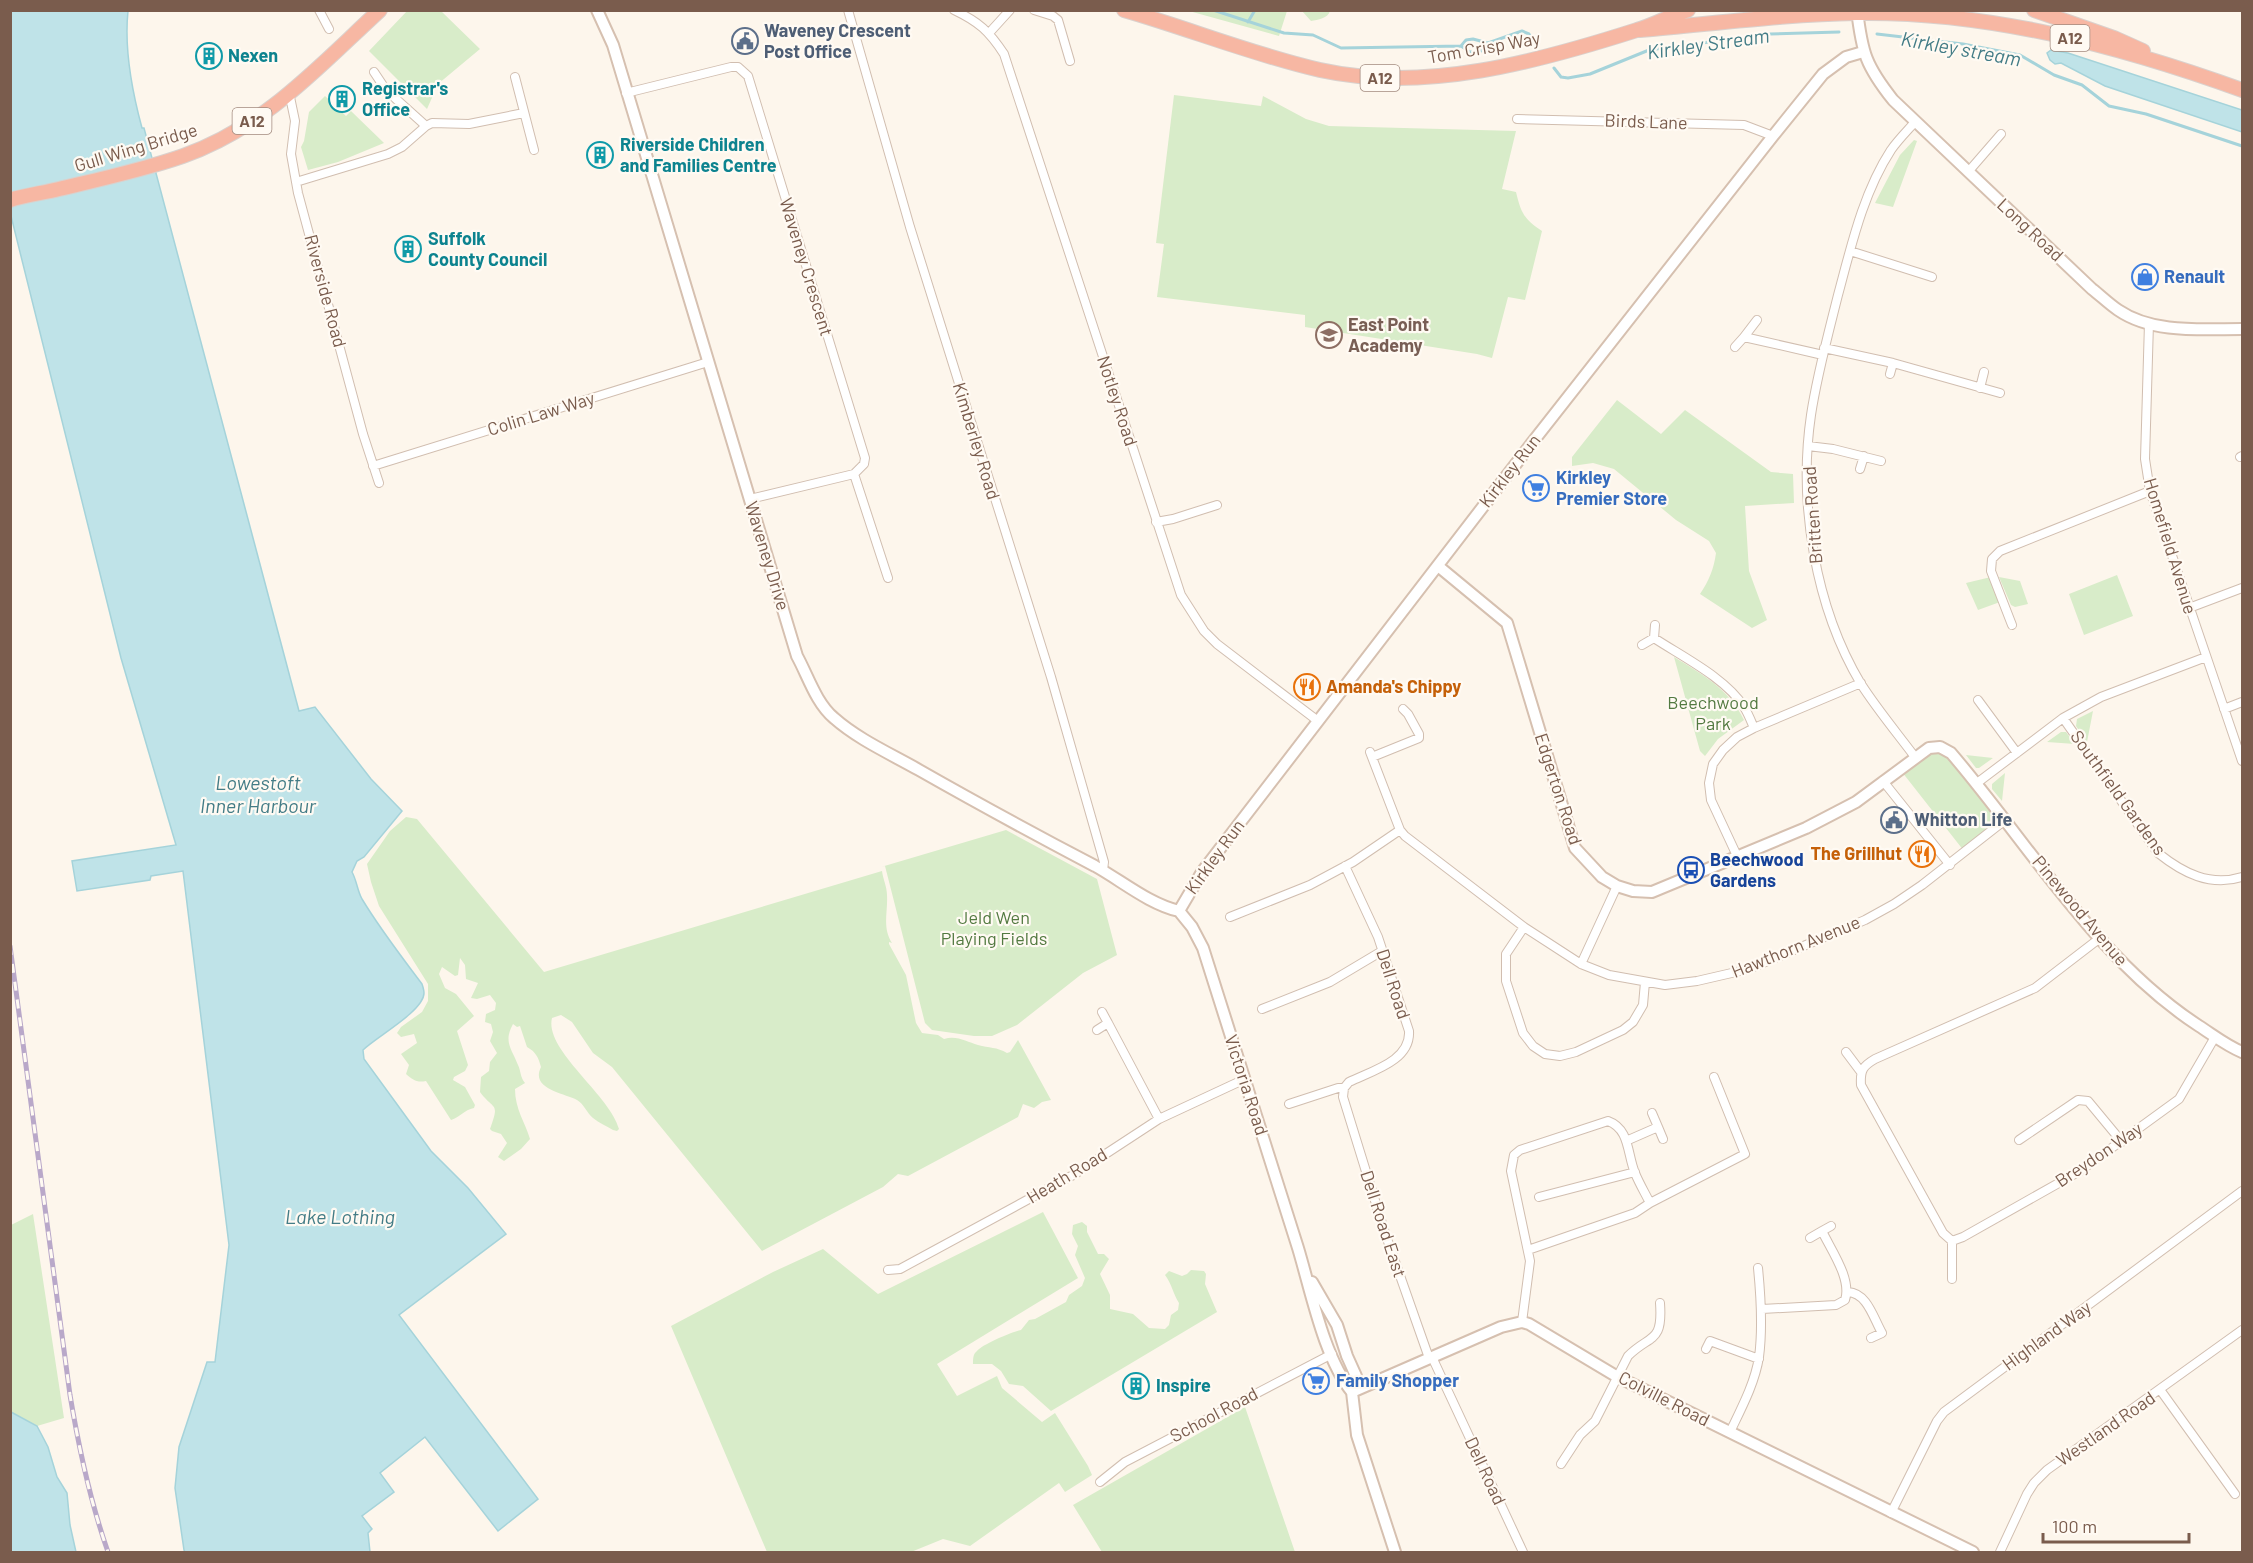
<svg xmlns="http://www.w3.org/2000/svg" width="2253" height="1563" viewBox="0 0 2253 1563" font-family="Barlow,sans-serif">
  <style>
    .green { fill: #d8ecc9 }
    .water { fill: #bfe3e8; stroke: #a5d3da; stroke-width: 1.5 }
    .lines { fill: none; stroke-linecap: round; stroke-linejoin: round }
    .stream { stroke: #a5d3da; stroke-width: 3 }
    .street-casing { stroke: #d1beb0; stroke-width: 10 }
    .secondary-casing { stroke: #d6c0b0; stroke-width: 14 }
    .highway-casing { stroke: #dad1cd; stroke-width: 16 }
    .street { stroke: #fff; stroke-width: 8 }
    .secondary { stroke: #fff; stroke-width: 10 }
    .highway { stroke: #f7b7a3; stroke-width: 14 }
    .rail-casing { stroke: #b9a8c9; stroke-width: 5 }
    .rail { stroke: #fffaf3; stroke-width: 3; stroke-dasharray: 9; stroke-linecap: butt }
    .labels { text-anchor: middle; stroke-width: 4.5; stroke-linejoin: round; paint-order: stroke }
    .shield { fill: #fffaf3; stroke: #a28b7f; stroke-width: 1.5 }
    .shield-label { font-size: 16px; font-weight: bold; fill: #7a5c4d }
    .service-label { font-size: 18px; font-weight: bold; fill: #4e5e75; stroke: #fffaf3; text-anchor: start }
    .street-label { font-size: 18px; fill: #7a5c4d; stroke: #fffaf3 }
    .culture-label { font-size: 18px; font-weight: bold; fill: #0d838f; stroke: #fffaf3; text-anchor: start }
    .shop-label { font-size: 18px; font-weight: bold; fill: #366cbe; stroke: #fffaf3; text-anchor: start }
    .education-label { font-size: 18px; font-weight: bold; fill: #785e54; stroke: #fffaf3; text-anchor: start }
    .food-label { font-size: 18px; font-weight: bold; fill: #c56008; stroke: #fffaf3; text-anchor: start }
    .park-label { font-size: 18px; fill: #537a41; stroke: #fffaf3 }
    .transit-label { font-size: 18px; font-weight: bold; fill: #164399; stroke: #fffaf3; text-anchor: start }
    .water-label { font-size: 20px; font-style: italic; fill: #437c86; stroke: #fffaf3 }
  </style>
  <rect width="100%" height="100%" fill="#fdf6ec"/>
  <path class="green" d="M408,10L441,11L480,49L438,84L427,109L369,51Z
    M1189,11H1287L1279,36Z
    M1302,11H1330C1328,18 1318,20 1311,21Z
    M1174,95L1261,106L1263,96L1306,119L1329,126L1516,131L1502,189L1516,192C1521,213 1524,219 1542,231L1525,300L1508,297L1492,358L1477,354L1305,327V315L1157,297L1164,244L1156,243Z
    M325,96L346,116L351,111L384,143L338,162L308,170L301,147L304,141L309,112Z
    M1914,140L1917,141L1893,207L1875,203L1900,155Z
    M1617,400L1661,434L1685,410L1771,472L1793,474L1794,503L1745,506L1749,571L1767,620L1752,628L1700,594C1709,581 1714,568 1716,553L1709,541L1676,520L1614,469L1593,463L1572,466V457Z
    M2117,575L2133,616L2084,635L2069,594Z
    M1991,577L2000,602L1978,610L1966,583Z
    M1999,577L2020,581L2028,604L2015,607L2011,605Z
    M1674,657C1702,674 1729,689 1744,720L1718,739L1705,756L1700,751Z
    M2093,711L2087,742L2076,726L2077,719Z
    M2061,732H2066L2075,744L2047,742Z
    M1929,751H1939L1950,755L2002,821L1964,851L1902,772Z
    M1966,755L1993,758L1979,768H1976Z
    M2005,773L2002,801L1992,789V784Z
    M406,817L417,819L544,972L882,871C883,879 887,887 887,895C888,913 882,927 892,943L889,942V944L906,975L916,1023L922,1033L938,1035L944,1039C957,1035 967,1042 978,1045C989,1048 997,1047 1007,1053L1010,1052L1018,1040L1051,1100L1042,1102L1034,1108L1023,1104L1018,1117L1007,1123L908,1176L898,1174L883,1187L762,1251L612,1067L593,1053L572,1022L561,1015L552,1018C544,1050 610,1095 619,1129L617,1131L613,1130C607,1126 599,1123 593,1118C587,1113 584,1104 577,1100C564,1093 530,1089 541,1067C538,1057 536,1052 527,1047L520,1026L517,1027L513,1024C503,1042 512,1049 518,1065C521,1071 520,1077 525,1083L515,1089C515,1109 525,1122 530,1139L521,1149L504,1161L498,1157L507,1143L501,1134L492,1131L490,1129C500,1101 494,1111 480,1092L481,1077L489,1071L490,1062L497,1053L490,1041L493,1032L491,1024L485,1022L486,1014L495,1010L496,1003L490,995L477,999L471,998L478,983L466,979L465,965L460,958L458,975L455,976L442,967L439,974L445,988L456,994L474,1016L457,1031L468,1065L465,1071L454,1077L453,1080L465,1087L475,1105L474,1108C464,1110 460,1117 451,1120L426,1081C417,1083 413,1080 406,1074L409,1065L401,1054L417,1043L414,1034L401,1037L397,1033L401,1027L422,1012L428,1001V984L379,906L371,882L367,864L390,831Z
    M1006,830L1097,879L1117,955L1083,973L1017,1025L992,1036H974L932,1030L925,1023L885,866L881,867Z
    M1043,1212L1078,1278L937,1364L957,1396L997,1376L1002,1388L1042,1422L1055,1413L1088,1466L1092,1475L1065,1492L1059,1483L970,1546L943,1539L911,1552H767L671,1326L773,1272L823,1249L878,1294Z
    M33,1214L64,1418L37,1426L11,1412V1225Z
    M1082,1222L1087,1226V1232L1098,1254H1104L1109,1259L1100,1274L1110,1295V1309L1133,1314L1149,1328L1165,1329L1169,1325L1171,1315L1178,1310L1179,1303C1173,1294 1172,1284 1165,1275L1169,1271L1182,1276L1187,1274L1191,1270L1204,1271L1206,1274L1205,1284L1217,1312L1051,1411L1023,1386L1009,1384L1001,1371L992,1364H973C973,1359 973,1354 977,1351C983,1344 1012,1332 1021,1330L1029,1320L1035,1319L1066,1302L1069,1295L1082,1286L1085,1278L1075,1255L1078,1246L1072,1234L1073,1225Z
    M1245,1407L1295,1552H1102L1073,1505Z"/>
  <path class="water" d="M10,11H128C124,49 132,91 142,128H144L299,711L315,707L371,779L402,811L364,857L357,861L352,872C357,881 357,890 362,899C380,929 401,956 422,984C423,987 424,990 424,993C424,1011 376,1037 363,1050L364,1059L431,1151L468,1188L506,1234L399,1315L538,1499L498,1531L425,1437L380,1473L394,1492L362,1516L372,1529L368,1533L370,1552H185L184,1550L175,1488L179,1447L207,1362H215L229,1245L183,871L151,876L150,880L77,891L72,861L176,845L121,658L11,216Z
    M2051,50L2068,53L2242,110V132L2105,86L2061,63L2055,64L2050,60L2047,53Z
    M11,1412L37,1426L48,1447L57,1477L67,1493L70,1525L76,1552H11Z"/>
  <g class="lines">
    <path class="stream" d="M1213,10L1284,33L1313,35L1341,48L1461,46L1466,40L1473,39L1488,43L1522,31L1529,34L1537,46
      M1248,22L1255,10
      M1877,34L1963,44L2020,55L2054,75L2082,85L2109,106L2146,114L2242,146
      M1461,46L1470,52L1481,51L1488,43
      M1554,68L1561,77L1568,78L1590,74L1649,50L1770,34L1839,32"/>
    <defs>
      <path id="street" d="M319,10L329,29
        M848,10L910,227L1051,677L1104,862L1103,870
        M954,10C979,22 989,31 1004,54L1181,595L1204,631L1217,644L1318,721
        M1034,10L1053,16L1058,20L1070,61
        M990,32L1010,10
        M374,72L386,90L426,126L432,123L469,124L524,113
        M515,77L534,150
        M626,93L731,67H738L748,76L865,458L864,464L854,474L750,499
        M290,97L295,121L291,154L298,193L363,434L379,483
        M1517,119L1744,125L1773,136
        M1915,122C1907,131 1898,140 1891,150C1863,193 1851,247 1838,295C1828,335 1817,375 1811,415C1798,503 1815,607 1861,684C1877,709 1897,733 1915,757
        M1968,172L2001,134
        M296,182L388,154L402,147L426,126
        M1850,251L1932,277
        M2149,323L2145,459L2150,491L2242,761
        M1744,337L1757,320
        M1735,347L1744,337L1823,355
        M1824,348L1893,363L2000,393
        M1890,374L1893,363
        M1980,388L1984,372
        M1808,446L1833,449L1881,461
        M2240,457L2242,456
        M373,466L708,362
        M1860,469L1864,456
        M854,474L888,578
        M1156,522L1173,519L1217,505
        M2189,608L2242,588
        M2012,625L1991,571L1992,559L2000,551L2150,491
        M1654,638L1655,625
        M1642,645L1654,638C1681,656 1726,678 1744,707C1748,713 1751,721 1754,728
        M1978,700L2017,753
        M2224,709L2242,702
        M2063,718L2158,853C2183,873 2210,887 2242,877
        M1370,752L1400,830L1405,836L1524,927L1581,964L1609,975L1665,985L1697,981L1749,969L1865,920L1894,904L1922,885L2005,820
        M1372,757L1419,738V734L1408,714L1403,709
        M1883,781L1950,865
        M1977,783L2063,718L2101,697L2206,657
        M1738,858L1711,800L1709,783L1713,764L1723,750L1737,737L1754,728L1861,683
        M1230,917L1310,885L1353,862L1400,830
        M1524,927L1506,954V981L1523,1033L1533,1046L1545,1054L1560,1056L1576,1052L1623,1030L1633,1022L1643,1005L1645,982
        M2100,938L2035,988L1875,1059C1863,1066 1860,1070 1861,1085L1943,1233L1952,1241L1963,1237L2080,1171L2179,1099L2215,1037
        M1581,964L1617,886
        M1262,1009L1330,982L1382,951
        M1102,1012L1108,1023
        M1097,1030L1108,1023L1159,1119
        M1846,1052L1861,1072
        M1344,1088L1343,1097L1385,1233L1429,1358
        M1289,1104L1338,1088H1344L1349,1082C1371,1071 1411,1061 1409,1031L1378,937L1345,866
        M1658,1127L1663,1139
        M2019,1140L2078,1100L2088,1101L2122,1142
        M1626,1141L1658,1127L1652,1113
        M1539,1197L1635,1172
        M1822,1231L1831,1226
        M1952,1241V1279
        M1528,1250L1635,1213L1650,1203L1745,1154L1714,1077
        M888,1270L900,1269L1075,1174L1159,1119L1245,1079
        M1848,1292C1867,1293 1873,1317 1882,1333L1871,1338
        M1762,1309L1836,1305L1845,1300C1852,1279 1831,1250 1822,1231L1810,1238
        M1522,1322L1530,1261L1511,1171L1514,1155L1520,1150L1608,1121C1630,1129 1627,1154 1635,1173C1639,1183 1645,1193 1650,1203
        M1706,1349L1710,1341L1759,1359
        M1432,1357L1523,1552
        M2161,1391L2235,1494
        M1730,1432C1741,1409 1755,1383 1759,1357C1763,1327 1761,1298 1758,1268
        M1561,1464L1580,1435L1595,1421L1628,1356C1650,1334 1663,1344 1660,1303
        M1100,1482L1125,1462L1332,1354
        M1891,1513L1937,1421L1944,1412L2242,1191
        M2000,1552L2027,1494L2034,1483L2047,1470L2242,1330"/>
      <path id="secondary" d="M597,10L613,45L797,656C808,676 816,703 834,718C859,740 891,754 919,770C977,803 1036,835 1095,866C1122,881 1149,904 1179,911
        M1857,10C1862,53 1866,66 1893,100L2092,289C2101,296 2109,304 2118,310C2153,334 2202,329 2242,329
        M1438,566L1507,623L1575,848L1602,877L1617,886L1633,891L1652,892L1806,828L1856,802L1929,748L1940,747L1951,753C2030,845 2096,959 2199,1026C2213,1035 2227,1046 2242,1052
        M1179,911L1202,872L1535,439L1773,136L1823,74L1846,57L1863,52
        M1179,911L1192,927L1203,948C1235,1048 1266,1148 1298,1248C1311,1291 1324,1358 1352,1392
        M1312,1282L1337,1325L1347,1356L1356,1376L1352,1392L1357,1435L1395,1552
        M1352,1392L1501,1327L1522,1322L1529,1324L1616,1376L1973,1552"/>
      <path id="highway" d="M1124,10C1190,29 1254,55 1320,70C1425,93 1537,62 1637,30C1654,25 1670,16 1688,10
        M2034,10L2114,38L2143,51
        M1640,30C1712,24 1785,14 1857,13C1989,11 2120,46 2242,90
        M10,200C26,195 43,193 59,189C101,179 143,170 183,156C265,127 318,67 380,10"/>
    </defs>
    <use href="#street" class="street-casing"/>
    <use href="#secondary" class="secondary-casing"/>
    <use href="#highway" class="highway-casing"/>
    <use href="#street" class="street"/>
    <use href="#secondary" class="secondary"/>
    <use href="#highway" class="highway"/>
    <defs>
      <path id="rail" d="M10,946L70,1395C79,1449 90,1501 108,1552"/>
    </defs>
    <use href="#rail" class="rail-casing"/>
    <use href="#rail" class="rail"/>
  </g>
  <defs>
    <symbol id="civic-ring" viewBox="-11 -11 22 22"><circle r="9.5" fill="#fffaf3" stroke="#5c6f8a" stroke-width="1.5"/><path d="M-.6-6.5H3V-4.5H.6V-3L4-1V1h2V6H-6V1h2V-1L-.6-3ZM-1.2 2.5V6h2.4V2.5Z" fill="#5c6f8a"/></symbol>
    <symbol id="building-ring" viewBox="-11 -11 22 22"><circle r="9.5" fill="#fffaf3" stroke="#0f9aa8" stroke-width="1.5"/><path d="M-4-6H4V6H1V3H-1V6H-4ZM-2.5-4.3h1.7v1.8h-1.7ZM.8-4.3h1.7v1.8H.8ZM-2.5-1h1.7V.8h-1.7ZM.8-1h1.7V.8H.8Z" fill="#0f9aa8"/></symbol>
    <symbol id="shop-ring" viewBox="-11 -11 22 22"><circle r="9.5" fill="#fffaf3" stroke="#3f7fe0" stroke-width="1.5"/><path d="M-5-2.5h2.3a2.7 3.5 0 0 1 5.4 0H5L5.5 6h-11ZM-1.5-2.5h3a1.5 2.3 0 0 0-3 0Z" fill="#3f7fe0"/></symbol>
    <symbol id="school-ring" viewBox="-11 -11 22 22"><circle r="9.5" fill="#fffaf3" stroke="#8d6e63" stroke-width="1.5"/><path d="M0-5L7-2L0 1L-7-2ZM-4 1L0 2.5L4 1V4Q0 6-4 4Z" fill="#8d6e63"/></symbol>
    <symbol id="supermarket-ring" viewBox="-11 -11 22 22"><circle r="9.5" fill="#fffaf3" stroke="#3f7fe0" stroke-width="1.5"/><path d="M-6-5.5h2.5l.6 2H6L4.5 2H-2.5L-4.4-4H-6ZM-1.5 3.2a1.3 1.3 0 1 0 .1 0ZM3 3.2a1.3 1.3 0 1 0 .1 0Z" fill="#3f7fe0"/></symbol>
    <symbol id="restaurant-ring" viewBox="-11 -11 22 22"><circle r="9.5" fill="#fffaf3" stroke="#e8710a" stroke-width="1.5"/><path d="M-5-6h1v4h1v-4h1v4h1v-4h1v5L-1.5 .5V6h-2V.5L-5-1ZM5-6V6H3V1.5H1.5Q1.5-4 5-6Z" fill="#e8710a"/></symbol>
    <symbol id="bus-ring" viewBox="-11 -11 22 22"><circle r="9.5" fill="#fffaf3" stroke="#1a4fb4" stroke-width="1.5"/><path d="M-5-6H5V4H4V6H2V4H-2V6H-4V4H-5ZM-3.5-4V0h7V-4ZM-3.5 1.2v1.5H-2V1.2ZM2 1.2v1.5H3.5V1.2Z" fill="#1a4fb4"/></symbol>
  </defs>
  <g fill-rule="evenodd">
    <use href="#civic-ring" x="730" y="26" width="30" height="30"/>
    <use href="#building-ring" x="194" y="41" width="30" height="30"/>
    <use href="#building-ring" x="327" y="84" width="30" height="30"/>
    <use href="#building-ring" x="585" y="140" width="30" height="30"/>
    <use href="#building-ring" x="393" y="234" width="30" height="30"/>
    <use href="#shop-ring" x="2130" y="262" width="30" height="30"/>
    <use href="#school-ring" x="1314" y="320" width="30" height="30"/>
    <use href="#supermarket-ring" x="1521" y="473" width="30" height="30"/>
    <use href="#restaurant-ring" x="1292" y="672" width="30" height="30"/>
    <use href="#civic-ring" x="1879" y="805" width="30" height="30"/>
    <use href="#restaurant-ring" x="1907" y="839" width="30" height="30"/>
    <use href="#bus-ring" x="1676" y="855" width="30" height="30"/>
    <use href="#supermarket-ring" x="1301" y="1366" width="30" height="30"/>
    <use href="#building-ring" x="1121" y="1371" width="30" height="30"/>
  </g>
  <g class="labels">
    <g class="shield">
      <rect x="2050.5" y="25" width="39" height="26" rx="4.5"/>
      <rect x="1360.5" y="65" width="39" height="26" rx="4.5"/>
      <rect x="232.5" y="108" width="39" height="26" rx="4.5"/>
    </g>
    <g class="shield-label">
      <text x="2070" y="44">A12</text>
      <text x="1380" y="84">A12</text>
      <text x="252" y="127">A12</text>
    </g>
    <g class="service-label">
      <text x="764" y="37">Waveney Crescent<tspan x="764" dy="21">Post Office</tspan></text>
      <text x="1914" y="826">Whitton Life</text>
    </g>
    <g class="street-label">
      <text transform="translate(1484 48) rotate(-10)" y="6">Tom Crisp Way</text>
      <text transform="translate(1646 122) rotate(2)" y="6">Birds Lane</text>
      <text transform="translate(136 148) rotate(-17)" y="6">Gull Wing Bridge</text>
      <text transform="translate(2030 230) rotate(43)" y="6">Long Road</text>
      <text transform="translate(806 267) rotate(73)" y="6">Waveney Crescent</text>
      <text transform="translate(325 291) rotate(75)" y="6">Riverside Road</text>
      <text transform="translate(1117 401) rotate(72)" y="6">Notley Road</text>
      <text transform="translate(541 414) rotate(-17)" y="6">Colin Law Way</text>
      <text transform="translate(976 441) rotate(73)" y="6">Kimberley Road</text>
      <text transform="translate(1510 471) rotate(-52)" y="6">Kirkley Run</text>
      <text transform="translate(1813 515) rotate(-94)" y="6">Britten Road</text>
      <text transform="translate(2170 546) rotate(73)" y="6">Homefield Avenue</text>
      <text transform="translate(767 556) rotate(73)" y="6">Waveney Drive</text>
      <text transform="translate(1558 789) rotate(72)" y="6">Edgerton Road</text>
      <text transform="translate(2118 793) rotate(54)" y="6">Southfield Gardens</text>
      <text transform="translate(1215 857) rotate(-54)" y="6">Kirkley Run</text>
      <text transform="translate(2080 911) rotate(50)" y="6">Pinewood Avenue</text>
      <text transform="translate(1796 947) rotate(-22)" y="6">Hawthorn Avenue</text>
      <text transform="translate(1393 984) rotate(72)" y="6">Dell Road</text>
      <text transform="translate(1246 1085) rotate(72)" y="6">Victoria Road</text>
      <text transform="translate(2099 1155) rotate(-34)" y="6">Breydon Way</text>
      <text transform="translate(1067 1176) rotate(-31)" y="6">Heath Road</text>
      <text transform="translate(1383 1224) rotate(72)" y="6">Dell Road East</text>
      <text transform="translate(2047 1336) rotate(-36)" y="6">Highland Way</text>
      <text transform="translate(1664 1399) rotate(27)" y="6">Colville Road</text>
      <text transform="translate(1214 1415) rotate(-28)" y="6">School Road</text>
      <text transform="translate(2106 1429) rotate(-35)" y="6">Westland Road</text>
      <text transform="translate(1485 1471) rotate(65)" y="6">Dell Road</text>
    </g>
    <g class="culture-label">
      <text x="228" y="62">Nexen</text>
      <text x="362" y="95">Registrar's<tspan x="362" dy="21">Office</tspan></text>
      <text x="620" y="151">Riverside Children<tspan x="620" dy="21">and Families Centre</tspan></text>
      <text x="428" y="245">Suffolk<tspan x="428" dy="21">County Council</tspan></text>
      <text x="1156" y="1392">Inspire</text>
    </g>
    <g class="shop-label">
      <text x="2164" y="283">Renault</text>
      <text x="1556" y="484">Kirkley<tspan x="1556" dy="21">Premier Store</tspan></text>
      <text x="1336" y="1387">Family Shopper</text>
    </g>
    <g class="education-label">
      <text x="1348" y="331">East Point<tspan x="1348" dy="21">Academy</tspan></text>
    </g>
    <g class="food-label">
      <text x="1326" y="693">Amanda's Chippy</text>
      <text x="1902" y="860" text-anchor="end">The Grillhut</text>
    </g>
    <g class="park-label">
      <text x="1713" y="709">Beechwood<tspan x="1713" dy="21">Park</tspan></text>
      <text x="994" y="924">Jeld Wen<tspan x="994" dy="21">Playing Fields</tspan></text>
    </g>
    <g class="transit-label">
      <text x="1710" y="866">Beechwood<tspan x="1710" dy="21">Gardens</tspan></text>
    </g>
    <g class="water-label">
      <text transform="translate(1708 44) rotate(-8)" y="7">Kirkley Stream</text>
      <text transform="translate(1961 49) rotate(10)" y="7">Kirkley stream</text>
      <text x="258" y="790">Lowestoft<tspan x="258" dy="23">Inner Harbour</tspan></text>
      <text x="340" y="1224">Lake Lothing</text>
    </g>
  </g>
  <rect width="2253" height="1563" fill="none" stroke="#7a5c4d" stroke-width="24"/>
  <path d="M2043 1533v9h146v-9" fill="none" stroke="#7a5c4d" stroke-width="3"/>
  <text x="2052" y="1533" font-size="18" fill="#7a5c4d" stroke="#fffaf3" stroke-width="4.5" paint-order="stroke">100 m</text>
</svg>
